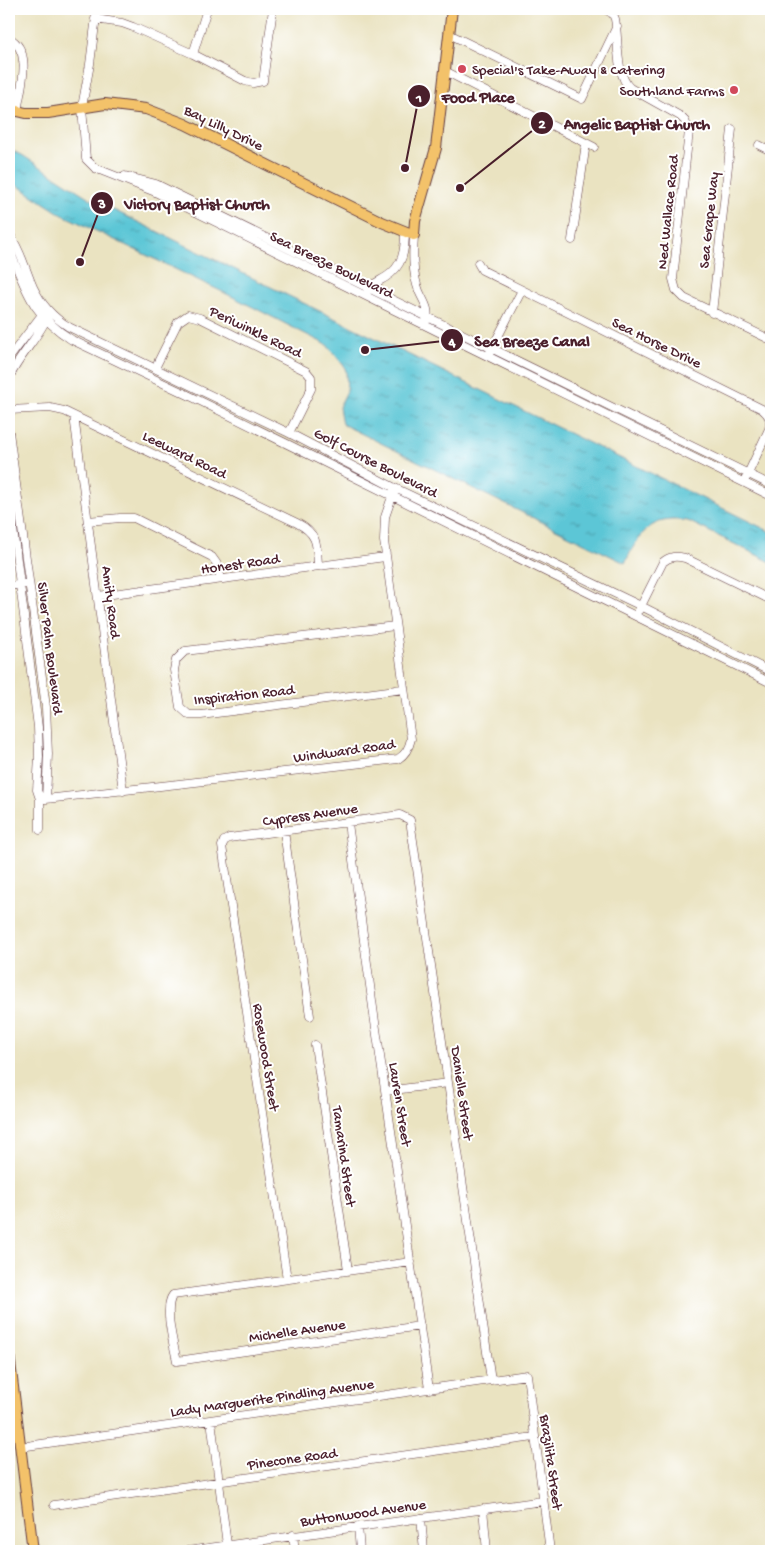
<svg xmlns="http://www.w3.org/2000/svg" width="780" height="1560" viewBox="0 0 780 1560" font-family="'Gochi Hand',sans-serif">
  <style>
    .water { fill: url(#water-ripples); stroke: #537280 }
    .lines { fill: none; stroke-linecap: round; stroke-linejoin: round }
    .minor-casing { stroke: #623c42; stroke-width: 9 }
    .major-casing { stroke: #623c42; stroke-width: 12 }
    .minor { stroke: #fff; stroke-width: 8 }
    .major { stroke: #f3c26a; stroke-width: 10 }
    .poi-dot { fill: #d1495b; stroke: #fff; stroke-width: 2 }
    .labels { text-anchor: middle; stroke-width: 4; stroke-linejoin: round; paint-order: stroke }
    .poi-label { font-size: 15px; fill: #4a1f2b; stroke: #fff; text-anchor: start }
    .street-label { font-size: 15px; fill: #4a1f2b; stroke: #fff }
    .leader { fill: none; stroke: #4a1f2b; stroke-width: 2 }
    .callout-dot { fill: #4a1f2b; stroke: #fff; stroke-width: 2 }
    .mark-label { font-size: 15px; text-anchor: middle; font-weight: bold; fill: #fff }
    .callout-label { font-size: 16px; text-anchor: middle; font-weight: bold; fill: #4a1f2b; stroke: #fff; stroke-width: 4; stroke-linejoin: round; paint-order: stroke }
  </style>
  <defs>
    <pattern id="water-ripples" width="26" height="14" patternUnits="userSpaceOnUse" patternTransform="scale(1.25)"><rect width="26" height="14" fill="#5cc6d6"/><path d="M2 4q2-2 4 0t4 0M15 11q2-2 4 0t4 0" fill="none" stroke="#4ea0ae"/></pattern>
  </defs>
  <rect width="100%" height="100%" fill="#fff"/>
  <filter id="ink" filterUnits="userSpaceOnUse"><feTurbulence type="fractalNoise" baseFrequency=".02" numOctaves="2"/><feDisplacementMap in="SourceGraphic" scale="10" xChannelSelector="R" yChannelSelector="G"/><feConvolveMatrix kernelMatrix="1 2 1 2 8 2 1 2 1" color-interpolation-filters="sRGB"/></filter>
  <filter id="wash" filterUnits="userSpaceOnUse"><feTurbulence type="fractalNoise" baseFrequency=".0096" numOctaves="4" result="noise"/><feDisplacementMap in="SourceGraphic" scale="20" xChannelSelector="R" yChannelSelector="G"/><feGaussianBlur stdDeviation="1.12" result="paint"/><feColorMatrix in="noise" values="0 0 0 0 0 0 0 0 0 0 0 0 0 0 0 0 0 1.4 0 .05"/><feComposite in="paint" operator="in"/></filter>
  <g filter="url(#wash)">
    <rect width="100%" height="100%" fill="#eae3c1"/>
    <path class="water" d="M9,149L22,155L91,199L771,532V562L688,521C650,515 640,533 625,563L342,424L339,407L347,391L346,371L344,366L327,345L231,296L61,214L9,180Z"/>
  </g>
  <g filter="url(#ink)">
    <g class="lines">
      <defs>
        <path id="minor" d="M97,9L90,64L82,107L86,159L95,168L153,191L771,496
          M605,9L613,14L615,19C619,39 615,74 630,88L680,116L685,121L689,131L673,279L676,290L684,298L771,340
          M95,19L122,23L133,27L193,54L245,81L253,83L263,81L273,9
          M449,34L582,99L617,26
          M9,38C34,51 20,89 17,112
          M193,54L207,9
          M445,71L594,147
          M759,145L771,151
          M125,176L156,184L771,485
          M9,234C21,250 25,269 33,287C41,304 54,318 69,327L289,433L395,488L641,606L771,672
          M414,235C413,253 412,273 419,291C423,301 431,310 426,321
          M572,240L586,143
          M9,249C27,291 31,314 72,340L188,395L771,683
          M478,263L482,270L762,409C769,415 771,419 769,429L746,478
          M367,292C371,284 378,282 386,277C403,266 405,251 405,231
          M712,313L732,129
          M490,352L522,290
          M9,358L44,312
          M155,368L178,322L188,315L200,318L306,371L311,377V389L289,433
          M9,378C19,356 38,338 48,316
          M9,410L50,408L64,411L297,523C318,534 317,544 318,566
          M74,416L123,791
          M9,432L46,707L48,754L46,799
          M9,497L38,727L39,757L37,790L40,799H46L398,759C406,754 409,748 411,739L384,541L385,517L395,488
          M88,521L120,518H134L212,557L217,564L221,579
          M9,586L24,584
          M98,596L385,557
          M639,610L663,562C670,556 676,556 685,558L771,600
          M395,626L185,651L176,660L174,670L180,707L189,715H201L404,689
          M348,823L374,1015L429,1389
          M40,830V799
          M284,831L310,1016
          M315,1045L348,1270
          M386,1091L448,1083
          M411,1262L173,1295C163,1307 174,1346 177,1361L420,1326
          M287,1279L222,846L224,841L229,838L400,815L410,820L491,1380
          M211,1420L227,1545
          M20,1447L527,1375L550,1551
          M54,1505L534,1437
          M483,1509L487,1551
          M421,1518L424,1551
          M358,1526L360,1551
          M293,1535L295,1551
          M187,1551L543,1501"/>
        <path id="major" d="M9,109L26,113H48L105,104L146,109L185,124L382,222L414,235L415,221L436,148L452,9
          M9,1354L33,1551"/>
      </defs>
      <use href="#minor" class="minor-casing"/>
      <use href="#major" class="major-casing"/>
      <use href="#minor" class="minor"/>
      <use href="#major" class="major"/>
    </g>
  </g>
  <g class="poi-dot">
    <circle cx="462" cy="69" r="5"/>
    <circle cx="734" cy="90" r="5"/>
  </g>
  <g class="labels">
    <g class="poi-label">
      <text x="472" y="74">Special's Take-Away &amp; Catering</text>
      <text x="724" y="95" text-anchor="end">Southland Farms</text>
    </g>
    <g class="street-label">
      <text transform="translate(224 127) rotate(26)" y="5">Bay Lilly Drive</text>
      <text transform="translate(667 212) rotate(-84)" y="5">Ned Wallace Road</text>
      <text transform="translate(708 220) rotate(-84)" y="5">Sea Grape Way</text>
      <text transform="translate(332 264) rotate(26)" y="5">Sea Breeze Boulevard</text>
      <text transform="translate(256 331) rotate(26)" y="5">Periwinkle Road</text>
      <text transform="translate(657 342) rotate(26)" y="5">Sea Horse Drive</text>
      <text transform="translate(185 454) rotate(26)" y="5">Leeward Road</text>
      <text transform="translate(376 462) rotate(27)" y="5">Golf Course Boulevard</text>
      <text transform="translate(240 563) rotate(-8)" y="5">Honest Road</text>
      <text transform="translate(112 602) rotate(83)" y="5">Amity Road</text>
      <text transform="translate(51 648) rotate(83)" y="5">Silver Palm Boulevard</text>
      <text transform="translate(244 694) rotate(-6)" y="5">Inspiration Road</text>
      <text transform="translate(344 750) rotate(-8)" y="5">Windward Road</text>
      <text transform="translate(310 814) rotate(-8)" y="5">Cypress Avenue</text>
      <text transform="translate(267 1057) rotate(81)" y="5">Rosewood Street</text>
      <text transform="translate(463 1093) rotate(82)" y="5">Danielle Street</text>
      <text transform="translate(401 1104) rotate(81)" y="5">Lauren Street</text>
      <text transform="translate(345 1156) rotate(82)" y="5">Tamarind Street</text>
      <text transform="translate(297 1330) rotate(-8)" y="5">Michelle Avenue</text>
      <text transform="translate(272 1397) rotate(-8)" y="5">Lady Marguerite Pindling Avenue</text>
      <text transform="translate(292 1458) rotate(-8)" y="5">Pinecone Road</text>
      <text transform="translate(552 1462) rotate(82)" y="5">Brazilita Street</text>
      <text transform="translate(363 1512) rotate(-8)" y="5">Buttonwood Avenue</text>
    </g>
  </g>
  <path class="leader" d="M405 168L419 96M460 188L542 123M80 262L102 203M365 350L452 340"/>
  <g class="callout-dot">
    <circle cx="405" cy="168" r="5"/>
    <circle cx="460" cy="188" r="5"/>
    <circle cx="80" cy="262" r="5"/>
    <circle cx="365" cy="350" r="5"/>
    <circle cx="419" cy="96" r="12"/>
    <circle cx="542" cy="123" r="12"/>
    <circle cx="102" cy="203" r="12"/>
    <circle cx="452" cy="340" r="12"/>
  </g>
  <g class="mark-label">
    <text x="419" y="102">1</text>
    <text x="542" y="128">2</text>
    <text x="102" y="208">3</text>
    <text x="452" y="346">4</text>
  </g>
  <g class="callout-label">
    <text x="478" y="102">Food Place</text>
    <text x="637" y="129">Angelic Baptist Church</text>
    <text x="197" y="209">Victory Baptist Church</text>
    <text x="532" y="346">Sea Breeze Canal</text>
  </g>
  <rect width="780" height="1560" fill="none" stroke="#fff" stroke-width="30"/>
</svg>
